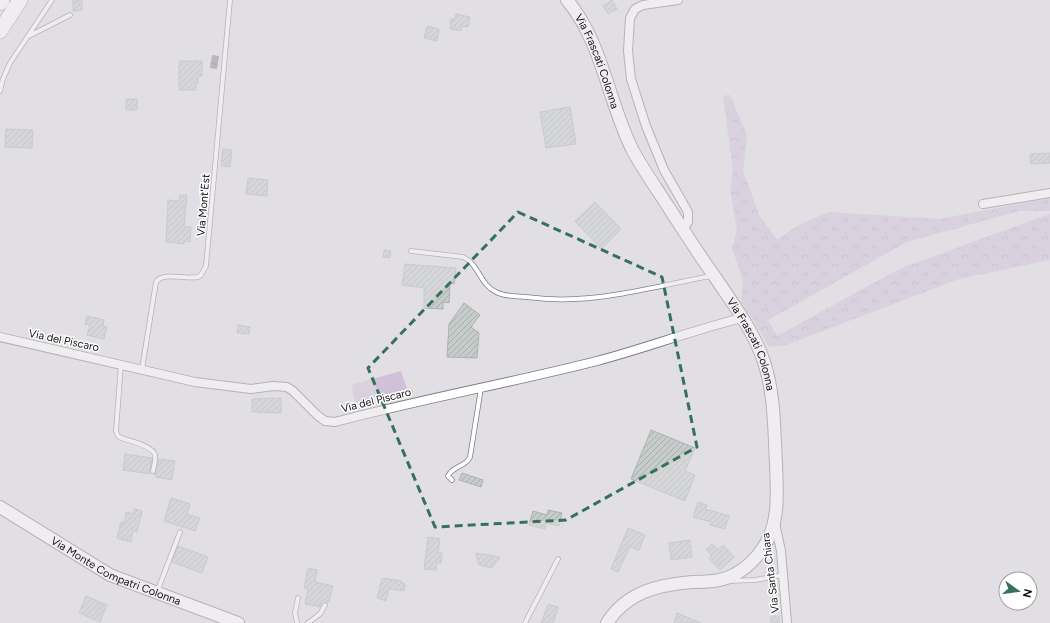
<svg xmlns="http://www.w3.org/2000/svg" width="1050" height="623" viewBox="0 0 1050 623" font-family="Figtree,sans-serif">
  <style>
    .green { fill: #d1c0d9 }
    .forest { fill: url(#forest-crowns) }
    .water { fill: url(#water-waves) }
    .building { fill: url(#building-hatch); stroke: #acb2af }
    .lines { fill: none; stroke-linecap: round; stroke-linejoin: round }
    .lane-casing { stroke: #817e83; stroke-width: 5.5 }
    .street-casing { stroke: #817e83; stroke-width: 10 }
    .secondary-casing { stroke: #817e83; stroke-width: 14 }
    .highway-casing { stroke: #817e83; stroke-width: 16 }
    .lane { stroke: #fff; stroke-width: 4 }
    .street { stroke: #fff; stroke-width: 8 }
    .secondary { stroke: #fff; stroke-width: 12 }
    .highway { stroke: #fff; stroke-width: 15 }
    .marked { fill: none; stroke: #36715b; stroke-width: 3; stroke-dasharray: 8 5; stroke-linejoin: round }
    .labels { text-anchor: middle; stroke-width: 3; stroke-linejoin: round; paint-order: stroke }
    .street-label { font-size: 11px; fill: #121113; stroke: #fff }
  </style>
  <defs>
    <pattern id="forest-crowns" width="20" height="18" patternUnits="userSpaceOnUse"><rect width="20" height="18" fill="#d1c0d9"/><path d="M2 6a3 3 0 1 1 6 0M12 15a3 3 0 1 1 6 0" fill="none" stroke="#b2a4b9"/></pattern>
    <pattern id="water-waves" width="16" height="10" patternUnits="userSpaceOnUse"><rect width="16" height="10" fill="#907f98"/><path d="M0 5q4-4 8 0t8 0" fill="none" stroke="#74677b"/></pattern>
    <pattern id="building-hatch" width="6" height="6" patternUnits="userSpaceOnUse"><rect width="6" height="6" fill="#c6ccc9"/><path d="M-1 1l2-2M0 6l6-6M5 7l2-2" fill="none" stroke="#a9aeac"/></pattern>
  </defs>
  <rect width="100%" height="100%" fill="#e2dfe4"/>
  <path class="green" d="M401,371L407,389L356,403L351,385Z"/>
  <path class="forest" d="M730,95L747,135L743,170L759,215L777,239L801,224L829,212L939,219L1050,198V211H1019L907,242L768,320L777,336L901,268L1050,214V260L959,279L786,345L769,347L753,319L741,302L743,280L732,248L737,231L730,190L733,170L723,96Z"/>
  <path class="water" d="M212,55L219,56L217,69L210,68Z"/>
  <path class="building" d="M73,0H82V10L73,11Z
    M612,0L617,9L608,14L603,6Z
    M456,14L470,17L468,27L462,26L461,31L450,29L451,19H455Z
    M427,26L439,29L437,41L424,38Z
    M179,61H202V76H198V83H196V90H179Z
    M126,99H137V110H126Z
    M570,107L576,144L546,148L540,112Z
    M6,129L33,130L32,148L5,147Z
    M223,149L232,150L230,167L221,166Z
    M1050,153V163L1031,164L1030,154Z
    M248,178L268,180L267,196L246,194Z
    M180,195H187L184,227H191L190,242L184,241V244L166,242L168,200L179,201Z
    M595,202L621,229L601,249L575,221Z
    M384,250L391,251L390,258L383,257Z
    M405,264L456,268L454,284L450,283L449,303L443,302V309L424,308V288L402,285Z
    M464,303L480,315L471,327L479,333L477,358L447,357L449,324Z
    M87,316L104,320L103,326L107,327L104,339L87,335L90,325L85,324Z
    M238,325L250,327L249,334L237,333Z
    M281,398V413L252,412V399Z
    M651,430L695,448L685,471L695,475L685,501L631,479Z
    M125,454L152,458L150,471L151,474L123,470Z
    M159,459L175,461L172,480L156,477V475L154,474L156,472Z
    M462,473L483,480L481,487L459,480Z
    M171,498L190,504L187,514L200,518L195,531L164,521Z
    M698,502L707,505L705,509L729,516L725,529L710,525L711,522L693,517Z
    M134,509L142,511L137,532L133,531L131,542L117,538L121,522L124,523L126,512L133,514Z
    M548,510L562,513L559,526L546,523L545,529L529,525L533,511L547,515Z
    M628,528L645,535L639,550L630,547L618,572L611,569Z
    M428,537L440,539L438,552L442,553L441,563L437,562L436,570L424,569Z
    M690,540L692,557L671,560L669,543Z
    M712,544L718,550L723,545L734,557L720,570L709,558L712,556L706,549Z
    M178,546L208,557L202,573L172,562Z
    M476,553L500,557L492,568L479,565Z
    M308,568L317,570L315,582L333,586L329,602L322,600L320,607L305,604L308,589L304,588Z
    M382,578L402,581L401,583L405,584L404,591L389,589L386,601L377,598Z
    M86,596L107,605L100,622L79,613Z
    M548,604L558,607L554,621L553,623H541Z
    M677,613L701,623H674Z
    M771,616H779V623H771Z"/>
  <g class="lines">
    <defs>
      <path id="lane" d="M29,36L70,15
        M0,91L3,79L10,63L52,0
        M411,251L463,257C479,264 480,285 496,292C505,297 516,296 526,297C542,299 559,300 575,299C619,297 667,284 711,276
        M121,364L116,431L118,436L121,438C130,441 153,446 155,455C156,459 154,466 153,471
        M142,369L156,282C164,271 187,280 198,277L201,275L206,266L230,0
        M452,480L448,476C452,466 466,467 470,457L481,388
        M729,581L755,580L783,575
        M157,592L180,532
        M297,623L295,613L298,598
        M308,623L320,614L325,605
        M525,623L558,559"/>
      <path id="street" d="M678,0L643,5L635,9L630,18L628,51L631,79L646,126L664,170L688,212V222L683,230
        M983,204L1050,193
        M0,337L195,382L251,389L273,386L287,387L293,391L317,415L325,421L335,422C422,399 510,383 597,361C646,348 693,330 742,318
        M775,523L781,551L787,623"/>
      <g id="secondary">
        <path id="s1" d="M567,0C603,43 608,102 633,151C644,171 657,189 669,208C684,231 699,255 715,277C733,304 754,331 764,362C775,395 774,430 776,464C777,492 780,524 763,548C754,562 739,575 723,579C714,582 702,582 692,582C657,585 627,592 607,623"/>
        <path id="s2" d="M0,507L110,575L238,623"/>
      </g>
      <path id="highway" d="M0,3L2,0
        M0,31L20,0"/>
    </defs>
    <use href="#lane" class="lane-casing"/>
    <use href="#street" class="street-casing"/>
    <use href="#secondary" class="secondary-casing"/>
    <use href="#highway" class="highway-casing"/>
    <use href="#lane" class="lane"/>
    <use href="#street" class="street"/>
    <use href="#secondary" class="secondary"/>
    <use href="#highway" class="highway"/>
  </g>
  <path d="M0 0H1050V623H0ZM518,212L662,277L697,447L566,520L435,527L368,368Z" fill="#e2dfe4" fill-opacity=".55" fill-rule="evenodd"/>
  <path class="marked" d="M518,212L662,277L697,447L566,520L435,527L368,368Z"/>
  <g class="labels">
    <g class="street-label">
      <text dy="4" stroke="none"><textPath href="#s1" startOffset="69">Via Frascati Colonna</textPath></text>
      <text transform="translate(203 205) rotate(-85)" y="4">Via Mont'Est</text>
      <text transform="translate(64 340) rotate(12)" y="4">Via del Piscaro</text>
      <text dy="4" stroke="none"><textPath href="#s1" startOffset="393">Via Frascati Colonna</textPath></text>
      <text transform="translate(376 400) rotate(-14)" y="4">Via del Piscaro</text>
      <text dy="4" stroke="none"><textPath href="#s2" startOffset="133">Via Monte Compatri Colonna</textPath></text>
      <text transform="translate(770 573) rotate(-97)" y="4">Via Santa Chiara</text>
    </g>
  </g>
  <g transform="translate(1018 591) rotate(104)"><circle r="19" fill="#ffffff" stroke="#a0a0a1"/>
  <path d="M0-3L7 15L0 10L-7 15Z" fill="#36715b"/>
  <text y="-6" font-size="11" font-weight="bold" text-anchor="middle" fill="#121113">N</text>
  </g>
</svg>
